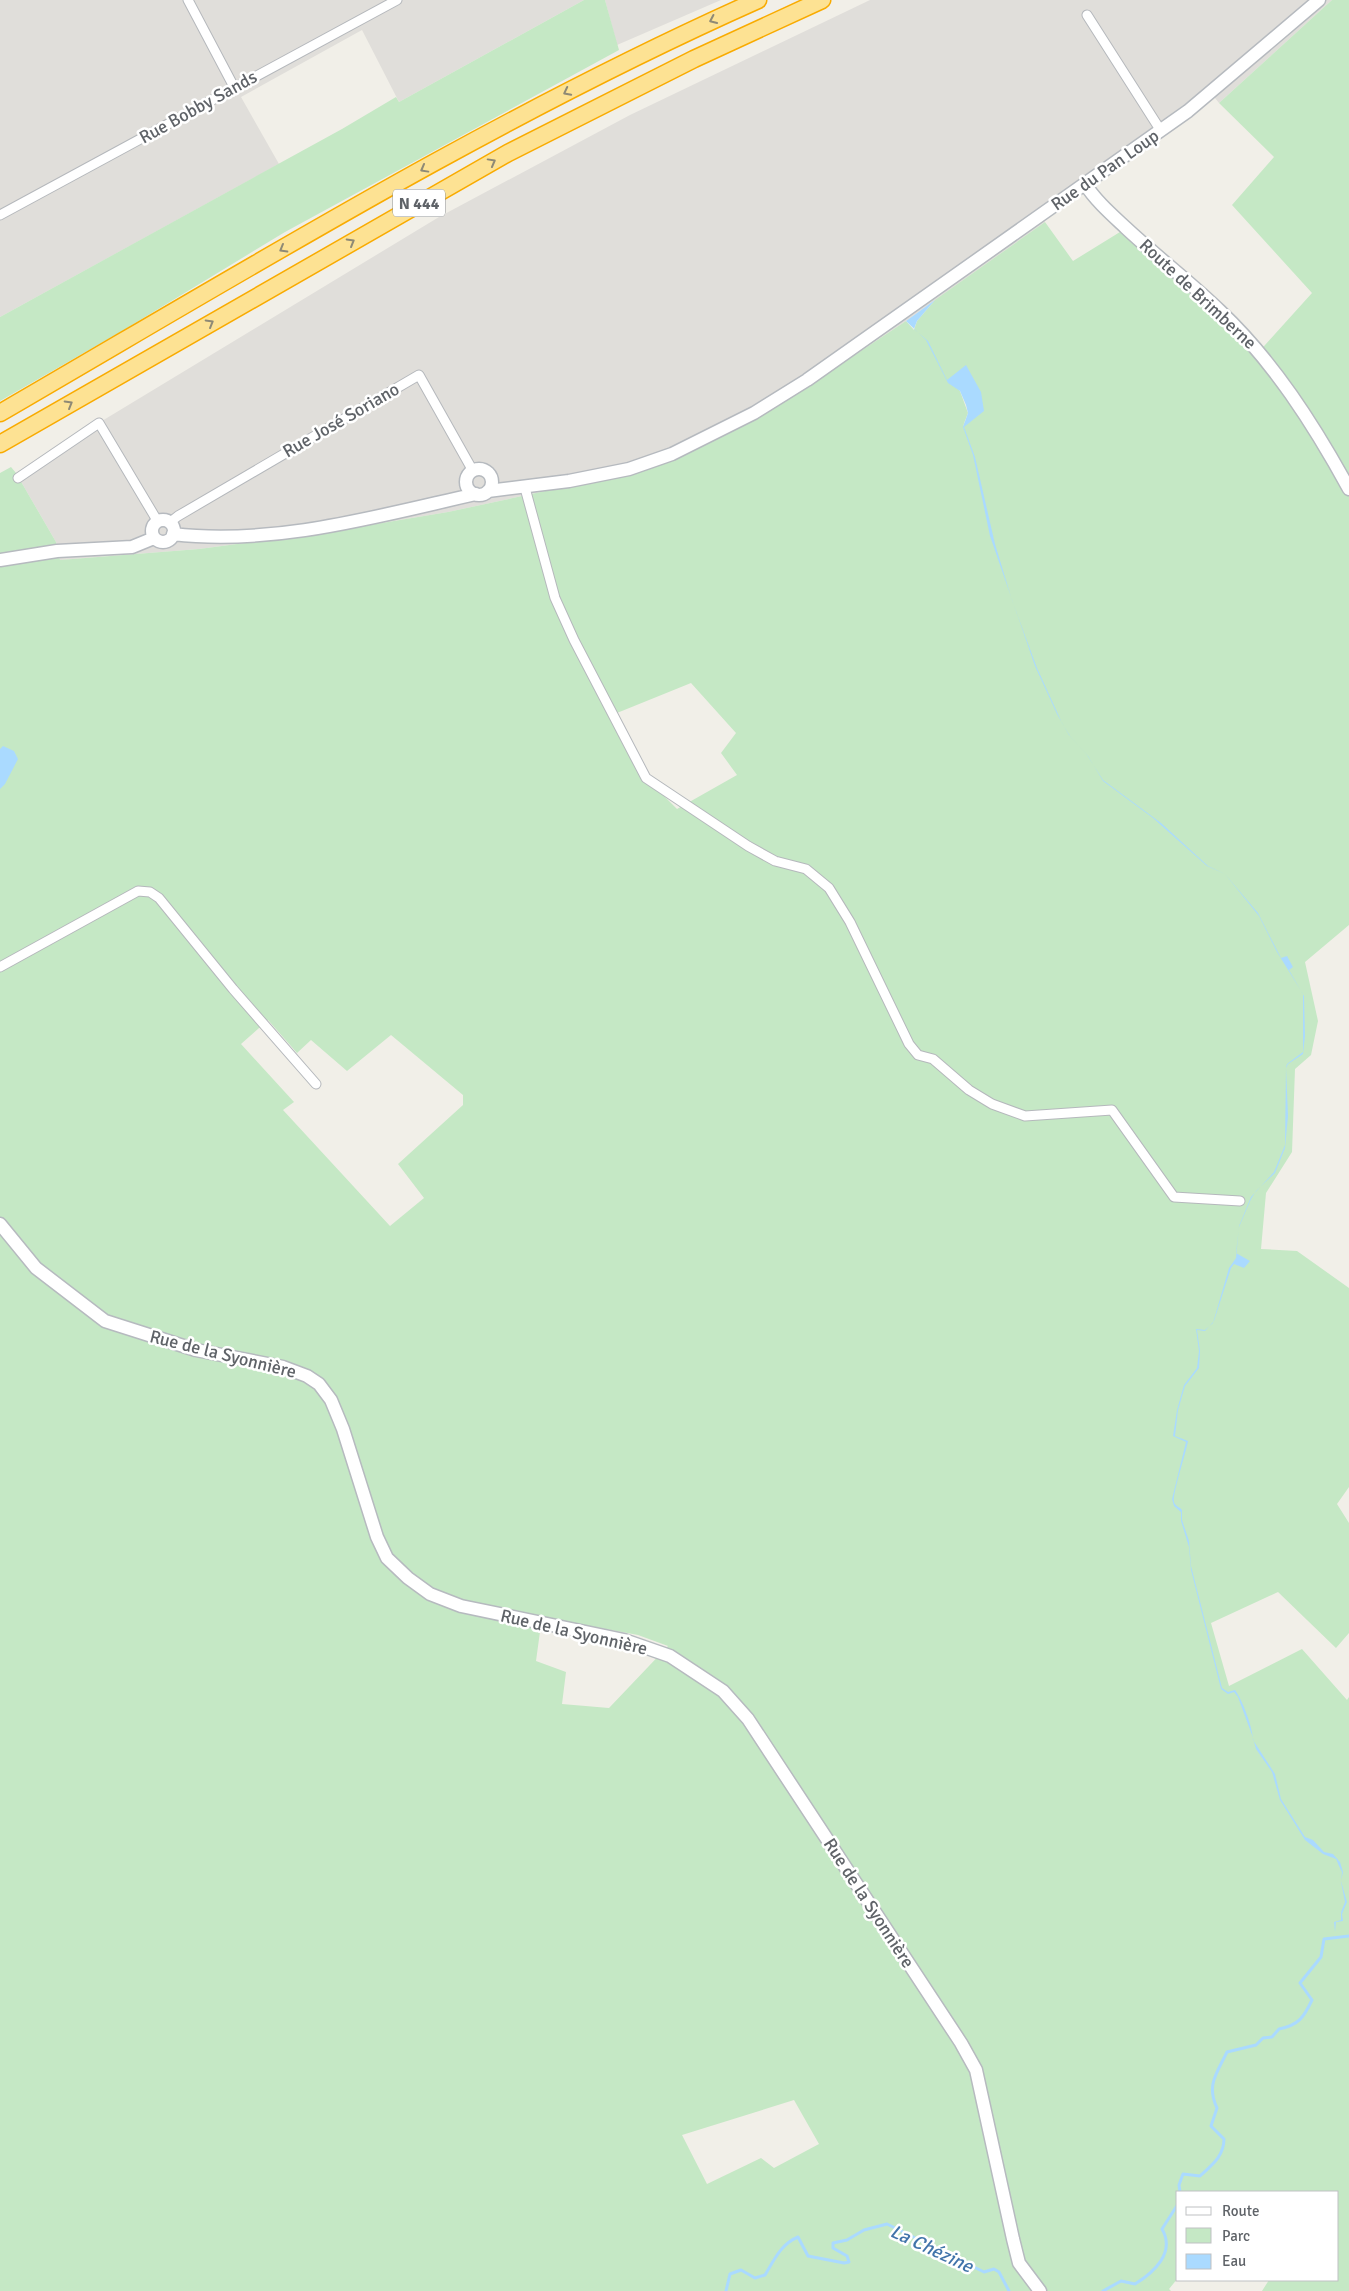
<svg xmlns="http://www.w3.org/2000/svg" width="1349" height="2291" viewBox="0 0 1349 2291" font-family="Signika,sans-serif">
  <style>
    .industrial { fill: #e0deda }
    .green { fill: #c5e8c5; fill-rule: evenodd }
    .water { fill: #aadaff }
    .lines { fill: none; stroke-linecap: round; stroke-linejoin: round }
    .stream { stroke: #aadaff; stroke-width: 3 }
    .street-casing { stroke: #b5b8bc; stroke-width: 11 }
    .secondary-casing { stroke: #b6babf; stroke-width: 15 }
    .highway-casing { stroke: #f9ab00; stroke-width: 19 }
    .street { stroke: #fff; stroke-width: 9 }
    .secondary { stroke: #fff; stroke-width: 12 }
    .highway { stroke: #fde293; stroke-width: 16 }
    .oneway { stroke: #8e8975 }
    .labels { text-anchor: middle; stroke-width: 5; stroke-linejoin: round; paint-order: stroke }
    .shield { fill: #fff; stroke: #8f9295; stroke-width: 1 }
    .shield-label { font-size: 16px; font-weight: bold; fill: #5f6368 }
    .street-label { font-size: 18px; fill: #5f6368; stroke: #fff }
    .water-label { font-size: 19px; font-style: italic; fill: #4174aa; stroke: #fff }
  </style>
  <rect width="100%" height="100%" fill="#f1efe8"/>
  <path class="industrial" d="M0,0H584L399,102L362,30L241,97L279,164L0,317Z
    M605,0H721L617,45Z
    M870,0H1332L1219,103L1207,88L1037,210L1045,222L906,321L775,408L690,450L578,484L448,512L322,533L199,549L60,560L56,542L16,473L439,217L630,115Z"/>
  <path class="green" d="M584,0H605L619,50L285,232L122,331L0,401V317L342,129L396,97L399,102Z
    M1332,0H1349V925L1305,962L1318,1021L1311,1055L1295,1069L1292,1152L1266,1193L1261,1249L1297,1251L1349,1288V1487L1337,1504L1349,1523V1633L1336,1648L1278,1592L1211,1623L1229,1686L1302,1649L1347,1700L1349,1697V2291H1262L1269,2280H1338V2192H1178V2278L1169,2289L1171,2291H0V473L11,467L16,473L56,542L60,560L199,549L322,533L448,512L578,484L690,450L775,408L906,321L914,330L917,321L935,300L1045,222L1073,261L1120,232L1178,283L1256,355L1312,293L1232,205L1274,157L1219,103ZM957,388L981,392L963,426L968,413L960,391ZM691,683L736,733L721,753L737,775L677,809L657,789L612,715ZM268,1020L297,1053L311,1040L347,1071L391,1035L463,1095V1105L398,1164L424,1198L390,1226L283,1110L294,1102L241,1044ZM542,1617L638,1635L668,1646L609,1708L562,1704L566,1672L536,1661ZM794,2100L819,2144L774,2168L761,2158L707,2184L682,2135Z"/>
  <path class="water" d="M935,300L917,321L914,329L928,341L947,380L966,365L981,392L984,411L964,427L975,457L995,544L1012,600L1037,668L1062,723L1070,736L1087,755L1103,780L1161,823L1208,866L1225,874L1258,913L1281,958L1287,956L1293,967L1289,970L1304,996L1305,1036L1303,1054L1288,1064L1286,1068L1288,1116L1285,1148L1275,1173L1256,1191L1251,1199L1239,1227L1236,1253L1250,1261L1244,1268L1234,1264L1231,1268L1214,1321L1205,1331L1197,1330L1200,1351L1199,1368L1185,1386L1178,1410L1175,1436L1188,1441C1186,1453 1172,1495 1174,1502C1175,1506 1180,1507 1182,1510V1520L1189,1541L1191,1566L1222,1688L1228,1692L1235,1690C1242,1699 1253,1728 1253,1740L1275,1774L1281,1799L1305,1837L1313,1840L1324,1852L1333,1854L1340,1862L1343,1872L1341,1881L1347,1902L1342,1914L1343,1921L1336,1922L1335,1932L1334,1922L1341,1920V1912L1345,1902L1341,1882L1342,1872L1339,1866L1336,1859L1323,1854L1305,1840L1280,1800L1272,1772L1256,1749L1252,1735L1238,1697L1234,1692L1228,1694L1221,1689L1191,1570L1189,1547L1181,1521V1512L1174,1506L1172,1499L1186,1442L1173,1436L1177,1410L1184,1385L1197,1368L1199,1351L1196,1329L1205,1330L1213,1323L1229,1268L1236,1258L1239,1226L1251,1197L1274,1172L1285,1145L1286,1067L1287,1064L1303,1052V994L1277,952L1259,916L1225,874L1207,866L1153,818L1103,781L1088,756L1069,735L1057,714L1035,666L990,536L973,455L963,427L968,413L966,405L960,391L948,383L926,340L906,321Z
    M3,746L14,751L18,759L5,784L0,789V749Z"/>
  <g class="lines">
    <path class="stream" d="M1180,2192L1179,2185L1183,2174L1200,2176C1212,2165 1224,2156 1224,2139L1211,2126L1217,2108C1206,2085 1217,2073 1227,2052L1256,2045L1263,2038L1272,2037L1279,2029C1299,2025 1304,2017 1312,2000L1300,1983L1321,1957L1324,1939L1349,1936
      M726,2291L730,2274L741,2270L755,2278L765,2275C774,2260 781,2244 798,2237L808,2256L844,2263L849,2262L847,2256L833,2248V2243L847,2240L864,2230L887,2224L984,2272L994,2269L999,2272L1009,2291
      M1103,2291L1121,2281L1135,2284C1153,2273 1176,2253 1162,2229L1178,2204"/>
    <defs>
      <path id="street" d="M188,0L234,87
        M1087,15L1161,131
        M0,215L397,0
        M18,478L99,423L158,522
        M525,488L555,598L574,640L646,778L748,846L775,861L806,869L829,888L850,922L909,1044L918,1055L933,1059L969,1090L992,1104L1025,1116L1112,1110L1174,1197L1240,1201
        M169,523L178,516L419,375L473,471
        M0,967L138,891L150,892L159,898L233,989L316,1084"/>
      <path id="secondary" d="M1085,184C1096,201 1111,214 1126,228C1157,257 1190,282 1220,311C1273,361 1314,425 1349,489
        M466 482a13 13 0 1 1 26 0a13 13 0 1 1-26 0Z
        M488,491L569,481L629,469L672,454L754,413L807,380L1188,111L1319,0
        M152 531a11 11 0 1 1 22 0a11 11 0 1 1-22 0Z
        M173,534C274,546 378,516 476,494
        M0,560L57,551L132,547L154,538
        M0,1224L36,1268L105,1321L196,1350L283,1367L307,1376L319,1384L331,1400L343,1429L377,1537L387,1558L408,1578L430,1594L461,1606L624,1640L670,1656L723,1691L748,1719L961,2043L976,2070L1013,2239L1019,2263L1040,2291"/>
      <path id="highway" d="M0,413C248,269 495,117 758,0
        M0,444L508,153L694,59L822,0"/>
    </defs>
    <use href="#street" class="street-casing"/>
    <use href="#secondary" class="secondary-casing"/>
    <use href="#highway" class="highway-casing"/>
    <use href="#street" class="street"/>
    <use href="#secondary" class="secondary"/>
    <use href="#highway" class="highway"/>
  </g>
  <defs><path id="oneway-chevron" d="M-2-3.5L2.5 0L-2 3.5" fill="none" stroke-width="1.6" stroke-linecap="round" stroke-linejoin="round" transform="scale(1.25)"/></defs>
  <g class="oneway">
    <use href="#oneway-chevron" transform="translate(713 20) rotate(155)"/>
    <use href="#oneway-chevron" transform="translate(567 92) rotate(153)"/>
    <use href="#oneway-chevron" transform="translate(492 162) rotate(-29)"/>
    <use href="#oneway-chevron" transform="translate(424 169) rotate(151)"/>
    <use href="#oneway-chevron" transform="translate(351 242) rotate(-30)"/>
    <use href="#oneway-chevron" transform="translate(283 249) rotate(150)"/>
    <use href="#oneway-chevron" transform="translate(210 323) rotate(-30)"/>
    <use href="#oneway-chevron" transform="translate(69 404) rotate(-30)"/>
  </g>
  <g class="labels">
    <rect class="shield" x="393" y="189.5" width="52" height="27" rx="4"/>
    <g class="shield-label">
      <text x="419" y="209">N 444</text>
    </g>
    <g class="street-label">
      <text transform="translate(198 107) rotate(-29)" y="6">Rue Bobby Sands</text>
      <text transform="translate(1105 170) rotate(-35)" y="6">Rue du Pan Loup</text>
      <text transform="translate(1198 294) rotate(43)" y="6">Route de Brimberne</text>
      <text transform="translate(341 420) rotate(-30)" y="6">Rue José Soriano</text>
      <text transform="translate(223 1354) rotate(14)" y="6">Rue de la Syonnière</text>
      <text transform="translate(574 1632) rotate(13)" y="6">Rue de la Syonnière</text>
      <text transform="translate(869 1903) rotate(57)" y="6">Rue de la Syonnière</text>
    </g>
    <g class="water-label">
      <text transform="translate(932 2248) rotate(25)" y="7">La Chézine</text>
    </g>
  </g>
  <rect x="1176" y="2191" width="162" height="90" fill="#ffffff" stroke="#bfc1c3"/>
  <rect x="1186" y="2207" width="25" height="8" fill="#ffffff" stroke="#bfc1c3"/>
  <text x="1222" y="2216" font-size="15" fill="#5f6368">Route</text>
  <rect x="1186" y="2228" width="25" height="15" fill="#c5e8c5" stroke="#bfc1c3"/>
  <text x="1222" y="2241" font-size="15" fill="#5f6368">Parc</text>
  <rect x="1186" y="2254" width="25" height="15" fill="#aadaff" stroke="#bfc1c3"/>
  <text x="1222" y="2266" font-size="15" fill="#5f6368">Eau</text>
</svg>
